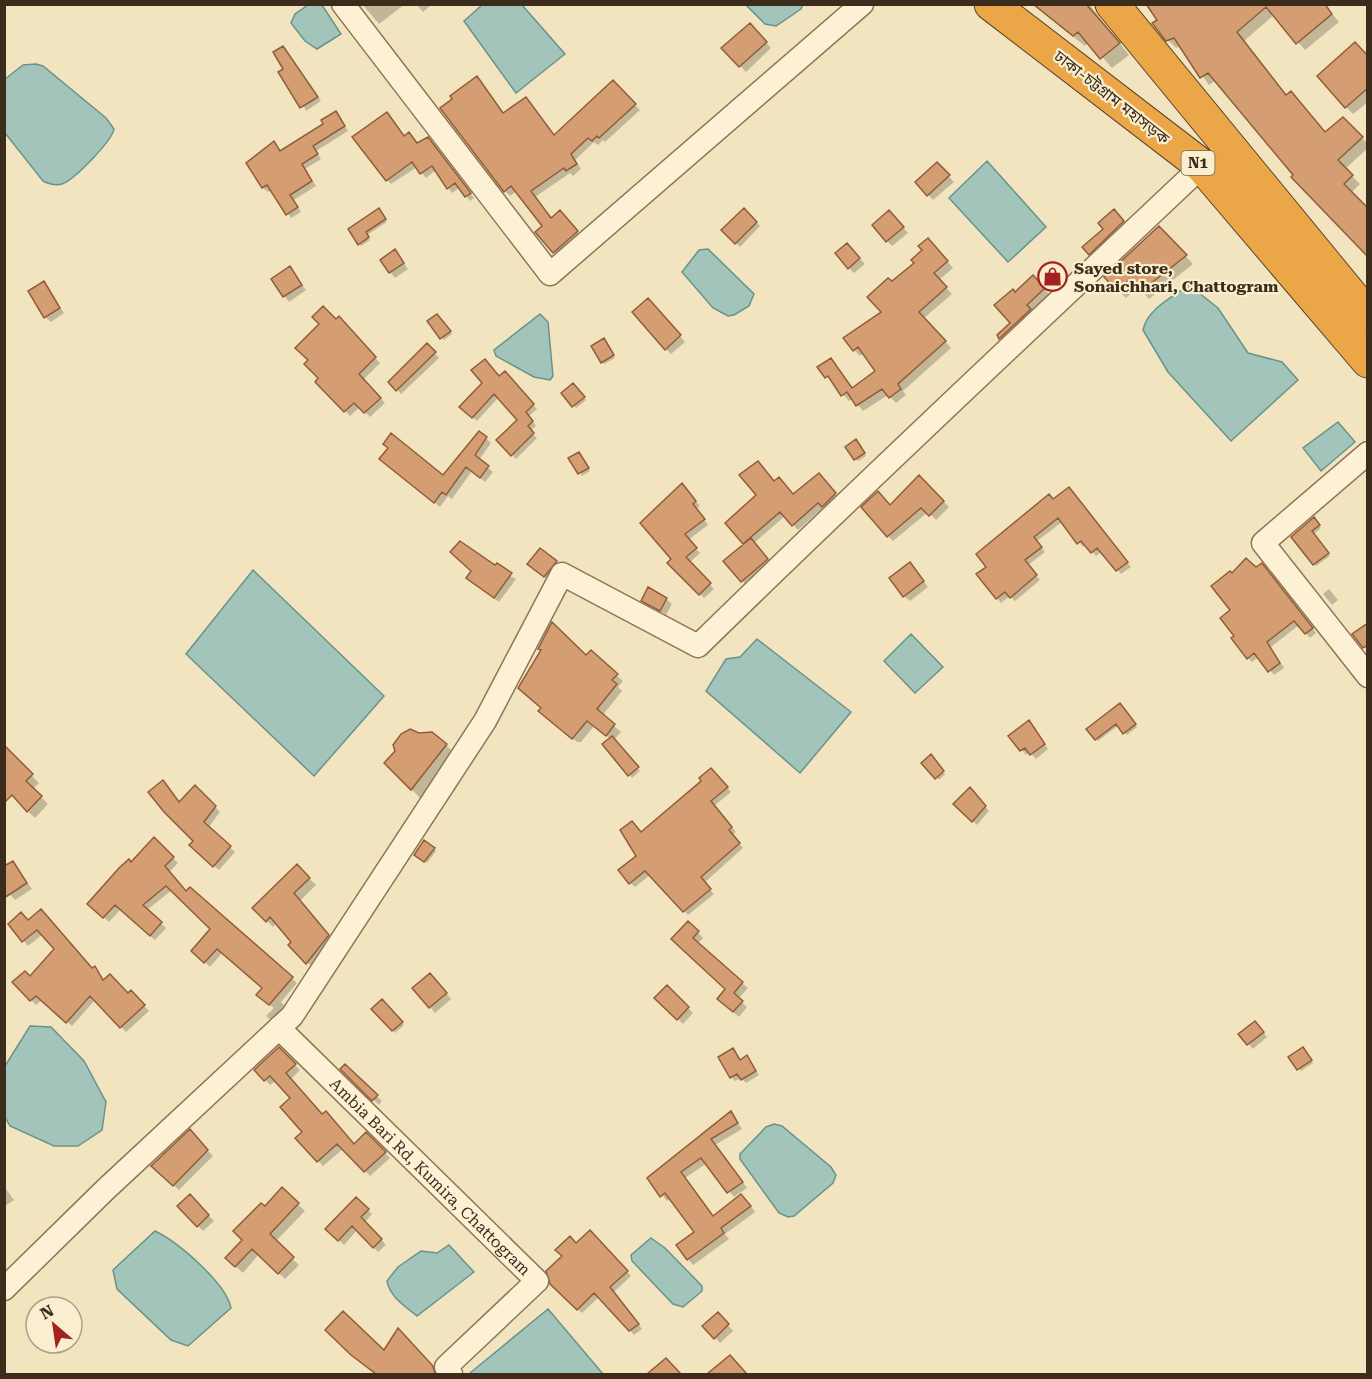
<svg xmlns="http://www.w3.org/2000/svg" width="1372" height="1379" viewBox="0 0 1372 1379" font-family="'Roboto Serif','Noto Sans Bengali',serif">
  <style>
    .water { fill: #a3c4bb; stroke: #69938a; stroke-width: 1.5 }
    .shadow { fill: #0003 }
    .building { fill: #d59d72; stroke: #905d39; stroke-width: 1.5 }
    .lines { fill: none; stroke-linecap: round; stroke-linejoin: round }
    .minor-casing { stroke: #8e7556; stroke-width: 25 }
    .highway-casing { stroke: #5b422a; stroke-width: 35 }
    .minor { stroke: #fcf1d4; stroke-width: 22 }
    .highway { stroke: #eba647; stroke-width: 33 }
    .labels { text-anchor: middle; stroke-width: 4.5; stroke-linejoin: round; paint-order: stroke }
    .shield { fill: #f9eed0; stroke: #756652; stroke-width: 1.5 }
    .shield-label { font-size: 15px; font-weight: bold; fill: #3c2c1c }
    .street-label { font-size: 16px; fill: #3c2c1c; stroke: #f9eed0 }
    .poi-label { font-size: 16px; font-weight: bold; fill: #3c2c1c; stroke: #f9eed0; text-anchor: start }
  </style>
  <rect width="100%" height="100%" fill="#f3e4c0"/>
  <path class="water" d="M803,4L801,9L776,26L765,24L746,5Z
    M308,5H322L341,34L317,49L305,41L291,23L295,14Z
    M482,5H522L565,54L516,93L464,21Z
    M36,64L43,66L106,118L114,129C112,141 74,180 62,184C55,186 49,184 43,181L5,133V79L23,65Z
    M987,161L1046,227L1008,262L949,198Z
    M708,249L754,294L749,306L734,315L728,316L713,308L682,272L699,250Z
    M1189,285L1218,308L1248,353L1282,362L1298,380L1231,441L1168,372L1143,330C1147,309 1173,297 1189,285Z
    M540,314L548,322L553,376L550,380L534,377L496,356L494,350Z
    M1338,422L1355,442L1321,471L1303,448Z
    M253,570L384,696L314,776L186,654Z
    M911,634L943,667L915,693L884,661Z
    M757,639L851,712L800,773L706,691L726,659L740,657Z
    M30,1026L51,1027L84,1061L106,1102L102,1130L78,1146H54L10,1126L5,1117V1066Z
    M774,1124L782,1126L831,1167L836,1175L833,1183L794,1216L788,1217L779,1213L740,1159V1154L766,1127Z
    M155,1231C178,1242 226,1283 231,1308L188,1346L171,1340L117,1289L113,1270Z
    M651,1238L665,1248L702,1286V1291L683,1307L673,1304L632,1261L631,1255Z
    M449,1245L474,1272L417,1316C406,1307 389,1296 387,1281L398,1267L421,1251L437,1253Z
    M548,1309L603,1374H470V1373Z"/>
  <path class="shadow" d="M362,4H405L379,24Z
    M416,4H432L423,12Z
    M1032,4H1089L1129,55L1112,68L1089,42L1085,46Z
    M1243,4H1324L1339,22L1305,50L1274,15L1244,41L1287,96L1325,133L1343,119L1368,144V148L1345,169L1360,184L1351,193L1295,175L1216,80L1209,85L1181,46L1176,48L1168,40Z
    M750,25L771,48L746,72L724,48Z
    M283,47L321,101L306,111L286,69Z
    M1368,58V102L1353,114L1346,107Z
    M613,82L640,110L605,142L603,140L598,145L594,142L575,160L581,169L573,176L570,173L535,197L552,219L565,218L582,237L559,257L537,232L544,226L517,191L510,196L505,191L482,83L504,114L555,136Z
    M336,113L348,131L316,151L321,159L305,169L316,186L294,200L301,212L291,218L272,190L268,192L263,188L248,163L281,153L325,124Z
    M405,137L418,145L432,143L474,198L470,201L460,187L452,193L436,170L426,178L417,167L391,184L387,180Z
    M937,164L954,182L933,200L917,182Z
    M744,210L760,226L740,247L723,230Z
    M381,212L387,222L367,235L370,240L361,246L350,229Z
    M1120,217L1129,227L1095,259L1084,247Z
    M895,218L908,233L892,246L887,241Z
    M1159,228L1193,264L1149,299L1138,287L1126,298L1118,290Z
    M934,246L953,268L939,280L952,294L924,318L951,348L903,391L906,395L896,403L888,395L863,411L853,399L849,401L819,368L831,360L853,389L877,371L864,353L860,356L854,350L883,312L892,283Z
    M852,250L865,264L854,273L849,268Z
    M395,251L408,269L395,278L390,272Z
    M1057,267L1067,278L1053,290L1043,279Z
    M290,268L306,290L289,302L273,280Z
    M1033,278L1049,294L1030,311L1034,315L1005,342L999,336L1012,323L1015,294Z
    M44,283L64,313L51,322L45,317Z
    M653,305L685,342L671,354L666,349Z
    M339,318L380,363L363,380L385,403L370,417L360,407L350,416L317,382Z
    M439,318L452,334L444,340L429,322Z
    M606,343L615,358L604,364L602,362Z
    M427,345L439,358L401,394L390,382Z
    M509,377L537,409L529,416L536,426L530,431L537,438L516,459L498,440L519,421L499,397L477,421L462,407Z
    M573,385L586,400L576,408L563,393Z
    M480,433L491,443L479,460L493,472L485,482L472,471L452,499L448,496L440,507L386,463L443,477Z
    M858,444L866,456L858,461L855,459Z
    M581,456L590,471L582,476L573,458Z
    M919,477L949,507L936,520L928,512L893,541L888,536L890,506Z
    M823,479L840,499L827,511L824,507L798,530L785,516L754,543L773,565L747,586L742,581L745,544L727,523L774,482L794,496Z
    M687,490L700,506L696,509L708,525L688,540L700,553L689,563L714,589L704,598L669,563L673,559Z
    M1073,493L1131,567L1121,574L1102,551L1096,556L1086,544L1083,547L1062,522L1037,541L1045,552L1028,565L1040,580L1015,601L1010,596L1001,603L978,574L1053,501Z
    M1313,519L1321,528L1314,534L1330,556L1316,566L1293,537Z
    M556,562L561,567L550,581L535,569Z
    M495,568L516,579L499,602L473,583V571Z
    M1256,569L1266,570L1316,633L1310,638L1299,625L1271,647L1284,668L1274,675L1259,657L1252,662L1248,658L1222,618L1232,610V575Z
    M915,570L928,587L910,601L904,596Z
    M1329,589L1338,600L1332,605L1323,594Z
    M666,599L672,604L666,615L643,600Z
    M591,652L623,681L618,687L622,691L602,716L621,732L614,740L640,771L632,778L604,744L611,739L594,726L581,742H577L546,717Z
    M1123,708L1137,727L1127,735L1119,725L1098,741L1089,730Z
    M1033,727L1048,749L1036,759L1030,752L1026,755L1010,736Z
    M446,745L454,753L420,798L386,763Z
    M7,750L39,783L33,789L48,804L35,818L4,788Z
    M931,756L945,774L939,780L923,763Z
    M716,774L731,792L714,806L736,832L732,835L743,848L704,883L714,894L688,915L650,875L635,887L630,883L642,834Z
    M168,787L180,803L195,787L220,812L208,828L235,852L219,870L196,850L195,841Z
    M974,793L989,811L977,825L955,804Z
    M154,839L178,863L169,872L186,893L190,889L297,983L281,1002L288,1010L275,1024L266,1016L274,1008L263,1000L264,988L223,952L210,967L193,951L212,929L172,890L147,910L166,928L155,940L121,909L109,922L89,904Z
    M434,849L436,851L427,863L418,857Z
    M13,863L32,889L15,900L4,887Z
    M296,866L316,885L300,901L335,943L314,969L290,945L293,942L277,923L273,927L254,908Z
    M28,922L92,969L95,968L105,981L128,995L131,992L149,1011L126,1032L95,1000L72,1026L42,1000L36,1005L15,982L30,978L56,949L43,934L28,946L10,924Z
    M688,923L703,938L697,944L748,988L738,999L747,1007L739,1017L724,1004L726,989L673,939Z
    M435,980L451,999L435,1013L430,1007Z
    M667,987L693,1013L683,1024L656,998Z
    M382,1001L404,1025L395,1033L373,1009Z
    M1259,1027L1267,1037L1253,1049L1240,1034Z
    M279,1049L300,1070L290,1080L323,1115L354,1145L366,1134L390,1158L370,1176L344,1148L323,1166L297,1138L304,1132L292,1098L276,1081L270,1085L256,1070Z
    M733,1050L741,1061L747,1057L759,1075L746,1083L741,1078L735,1081L731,1077Z
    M1305,1051L1313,1063L1301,1071L1291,1058Z
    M345,1066L382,1101L379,1105L342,1069Z
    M731,1113L742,1129L715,1145L747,1188L734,1197L707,1163L685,1178L713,1217L747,1201L755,1212L725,1234L729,1239L693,1265L688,1259L696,1232L671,1198L667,1201L649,1178Z
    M195,1137L213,1156L179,1190L158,1171Z
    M4,1186L14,1200L5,1206L4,1205Z
    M282,1189L305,1211L275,1242L299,1265L285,1279L259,1254L243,1273L234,1265L244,1240L265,1208Z
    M190,1196L214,1221L203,1231L179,1206Z
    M356,1199L372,1214L365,1222L386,1245L378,1252L357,1230L344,1245L327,1229Z
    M590,1232L631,1276L614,1292L642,1329L634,1335L599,1297L582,1313L551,1283L564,1256Z
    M718,1314L733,1331L720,1343L705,1326Z
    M327,1330L384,1352L404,1337L439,1374H376Z"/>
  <path class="building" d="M1033,4H1086L1120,43L1100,59L1078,32L1073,36Z
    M1146,4H1325L1332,14L1296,44L1266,7L1237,32L1286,95L1291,91L1325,132L1343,117L1363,137L1338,160L1353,175L1344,184L1368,208V257L1291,177L1293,175L1208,73L1200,78L1174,38L1166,41L1152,23L1157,20Z
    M750,23L767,42L739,67L721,48Z
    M1355,42L1368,56V88L1345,108L1317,76Z
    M283,46L318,97L300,108L278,72L283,69L273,52Z
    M477,76L503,113L526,97L554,135L613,80L636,104L599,138L597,136L592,141L588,138L571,154L577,164L566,171L564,168L531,191L551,218L560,210L578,231L553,253L535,232L542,226L511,186L504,192L440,108L452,99L450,96Z
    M336,111L345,126L313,146L318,154L302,164L312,181L290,195L298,207L286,215L267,185L262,188L246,163L274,141L280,151L323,124L321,120Z
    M387,112L404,136L409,132L417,143L428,137L471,193L465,197L455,183L447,189L432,166L420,174L412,162L386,181L352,137Z
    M937,162L950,175L927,196L915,182Z
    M379,208L386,219L366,232L369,237L358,245L348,229Z
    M744,208L757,222L735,244L721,230Z
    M1114,209L1124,221L1089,255L1082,247L1103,229L1098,223Z
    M889,210L904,227L886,242L872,225Z
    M1159,226L1187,255L1140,292L1130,279L1117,291L1104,277Z
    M928,238L948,261L934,273L947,287L919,312L946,341L898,384L901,389L889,398L882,389L856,406L847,392L841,396L828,376L825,378L817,367L831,358L852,388L875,371L858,347L853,351L843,338L881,312L867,297L888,278L892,281L914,263L911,260L922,250L918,246Z
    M847,243L860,258L848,269L835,253Z
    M395,249L404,263L389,273L380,260Z
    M1057,265L1066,275L1050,289L1041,279Z
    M290,266L302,285L283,297L271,279Z
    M1033,275L1045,288L1027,305L1031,309L999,339L997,335L1010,323L994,305L1013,289L1015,292Z
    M44,281L60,308L44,318L28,291Z
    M648,298L681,335L665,350L632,312Z
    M323,306L336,319L339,316L376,357L359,374L381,398L364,413L354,403L344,412L315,382L318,378L304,364L308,360L295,348L319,324L312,317Z
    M437,314L451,331L440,339L427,321Z
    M604,338L614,355L601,363L591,346Z
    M427,343L436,352L396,391L388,382Z
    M485,359L499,376L505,371L534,404L526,412L533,421L528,426L534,433L511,456L496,440L517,420L494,394L472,418L459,407L482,383L471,370Z
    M573,383L585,397L572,407L561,393Z
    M479,431L487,437L475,455L489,466L480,478L466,467L446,495L442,492L434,503L379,459L388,448L383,444L391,433L443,475Z
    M856,439L865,453L854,460L845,447Z
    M579,452L589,468L578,474L568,458Z
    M758,461L774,481L779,477L793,494L819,473L836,493L822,507L818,503L792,526L780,512L743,544L725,523L756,495L739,475Z
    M919,475L944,501L929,516L921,508L887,537L861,507L878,491L890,505Z
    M682,483L696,501L693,504L705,519L685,534L697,548L686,557L711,583L699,595L667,563L671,559L640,523Z
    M1069,487L1128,562L1116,571L1097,548L1091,553L1081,541L1077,544L1058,518L1034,537L1042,547L1025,560L1037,575L1010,598L1005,592L996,599L976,574L986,567L976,554L1049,494L1053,499Z
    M1314,517L1320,525L1312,531L1329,553L1313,565L1291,537Z
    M751,538L768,559L741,582L723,561Z
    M460,541L495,565L497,563L512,573L494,598L466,578L471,571L450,552Z
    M540,548L557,561L544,577L527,564Z
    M1246,558L1256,567L1262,563L1313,628L1305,634L1294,621L1267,642L1280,663L1268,672L1254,653L1247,659L1231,638L1234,636L1220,618L1230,610L1211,586L1230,571L1232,573Z
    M910,562L924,581L903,597L889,578Z
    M648,587L667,598L660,611L641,601Z
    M552,622L586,655L591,650L618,674L612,680L617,684L597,709L615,724L606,736L587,721L572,739L538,711L541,708L518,688L541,650L538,649Z
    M1368,623V645L1363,648L1352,634Z
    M1120,703L1136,724L1123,734L1116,724L1095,740L1086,729Z
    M1029,720L1045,744L1030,755L1025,748L1020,751L1008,736Z
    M410,729L419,733L432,732L447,744L411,790L384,763L395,751L393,745L401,734Z
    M612,736L639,767L628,776L602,744Z
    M4,745L33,774L26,781L42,796L27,812L12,795L4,803Z
    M931,754L944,771L935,779L921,763Z
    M711,768L728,787L711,801L732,827L729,830L740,843L701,877L711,889L683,912L645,871L629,884L618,870L636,856L620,830L632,821L641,832L701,781L699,778Z
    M163,780L179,802L195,785L216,806L204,822L231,846L213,867L189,845L193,841L164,812L148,792Z
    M970,787L986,806L972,822L953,804Z
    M154,837L174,857L165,866L186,891L190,887L293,977L269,1005L256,995L262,988L217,949L204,963L191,951L210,929L166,886L143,905L162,922L150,936L115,905L103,918L87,904L119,868L129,859L131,862Z
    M424,840L435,848L424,862L414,855Z
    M13,861L27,883L4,898V866Z
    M297,864L310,878L294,893L329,935L306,964L288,945L291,942L270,917L266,922L252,908Z
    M41,909L92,968L95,966L103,980L110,974L128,993L131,990L145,1005L120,1028L90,996L66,1023L36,996L30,1001L12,982L25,971L30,976L54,949L37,930L22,942L8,924L21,912L28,920Z
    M688,921L699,931L693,938L743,982L734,993L743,1001L733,1012L717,999L725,989L671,939Z
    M430,973L447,993L429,1008L412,988Z
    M667,985L689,1007L677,1020L654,998Z
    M382,999L403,1022L392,1031L371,1009Z
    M1255,1021L1264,1032L1247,1045L1238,1034Z
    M279,1047L296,1064L286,1073L322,1114L326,1111L354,1144L366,1132L386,1152L364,1172L337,1144L317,1162L295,1138L302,1132L280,1107L290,1098L270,1076L264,1081L254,1070Z
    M1303,1047L1312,1060L1297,1070L1288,1057Z
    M733,1048L740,1060L747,1055L756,1071L741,1080L737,1074L730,1078L718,1057Z
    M345,1064L378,1095L372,1101L340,1069Z
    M731,1111L738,1123L711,1139L743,1182L727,1193L701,1158L681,1172L713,1216L741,1194L751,1206L721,1228L724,1233L687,1260L676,1245L694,1232L665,1193L660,1197L647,1178Z
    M190,1129L208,1150L173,1186L151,1166Z
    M282,1187L299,1203L270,1234L294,1257L278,1274L252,1249L235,1267L225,1258L242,1240L233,1231L261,1203L265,1206Z
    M190,1194L209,1215L197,1227L177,1206Z
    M356,1197L369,1209L361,1217L382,1239L373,1248L352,1226L338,1241L325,1229Z
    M590,1230L628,1271L610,1287L639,1324L629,1331L594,1293L577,1310L550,1284L546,1271L562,1256L555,1250L570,1236L576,1243Z
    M343,1311L384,1350L398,1328L433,1366L435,1374H376L351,1355L325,1330Z
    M718,1312L729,1324L714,1339L702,1326Z
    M730,1355L747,1374H707Z
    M666,1358L681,1374H647Z"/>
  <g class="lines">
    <defs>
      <g id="minor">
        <path d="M343,4L550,274L862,4"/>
        <path d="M1368,453L1263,543L1368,676"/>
        <path id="s1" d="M279,1028L537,1281L446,1367L451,1374"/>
        <path d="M4,1289L106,1189L292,1016L485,721L562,574L698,646C863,484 1033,326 1202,166"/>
      </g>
      <path id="highway" d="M991,4L1202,166L1368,361
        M1112,4L1368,316"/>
    </defs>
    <use href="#minor" class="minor-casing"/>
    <use href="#highway" class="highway-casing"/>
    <use href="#minor" class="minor"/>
    <use href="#highway" class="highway"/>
  </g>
  <defs>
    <symbol id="shop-ring" viewBox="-11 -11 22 22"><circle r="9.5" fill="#f9eed0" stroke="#a3211f" stroke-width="1.5"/><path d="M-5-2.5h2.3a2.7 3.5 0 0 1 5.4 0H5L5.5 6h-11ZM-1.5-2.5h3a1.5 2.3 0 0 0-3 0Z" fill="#a3211f"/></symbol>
  </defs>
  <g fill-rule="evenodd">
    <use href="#shop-ring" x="1036" y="260" width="33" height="33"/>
  </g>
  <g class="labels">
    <rect class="shield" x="1181.5" y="151" width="33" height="24" rx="4.5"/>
    <g class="shield-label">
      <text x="1198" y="168">N1</text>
    </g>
    <g class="street-label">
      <text transform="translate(1112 97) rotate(38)" y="6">ঢাকা-চট্টগ্রাম মহাসড়ক</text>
      <text dy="6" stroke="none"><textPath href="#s1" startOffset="212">Ambia Bari Rd, Kumira, Chattogram</textPath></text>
    </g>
    <g class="poi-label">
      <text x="1074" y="274">Sayed store,<tspan x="1074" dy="18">Sonaichhari, Chattogram</tspan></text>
    </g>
  </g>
  <rect width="1372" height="1379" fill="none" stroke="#3c2c1c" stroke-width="12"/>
  <g transform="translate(54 1325) rotate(331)"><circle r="28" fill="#f9eed0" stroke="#ada088" stroke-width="1.5"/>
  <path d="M0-4.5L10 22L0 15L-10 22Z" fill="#a3211f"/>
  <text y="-9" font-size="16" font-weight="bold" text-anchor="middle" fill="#3c2c1c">N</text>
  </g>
</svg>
